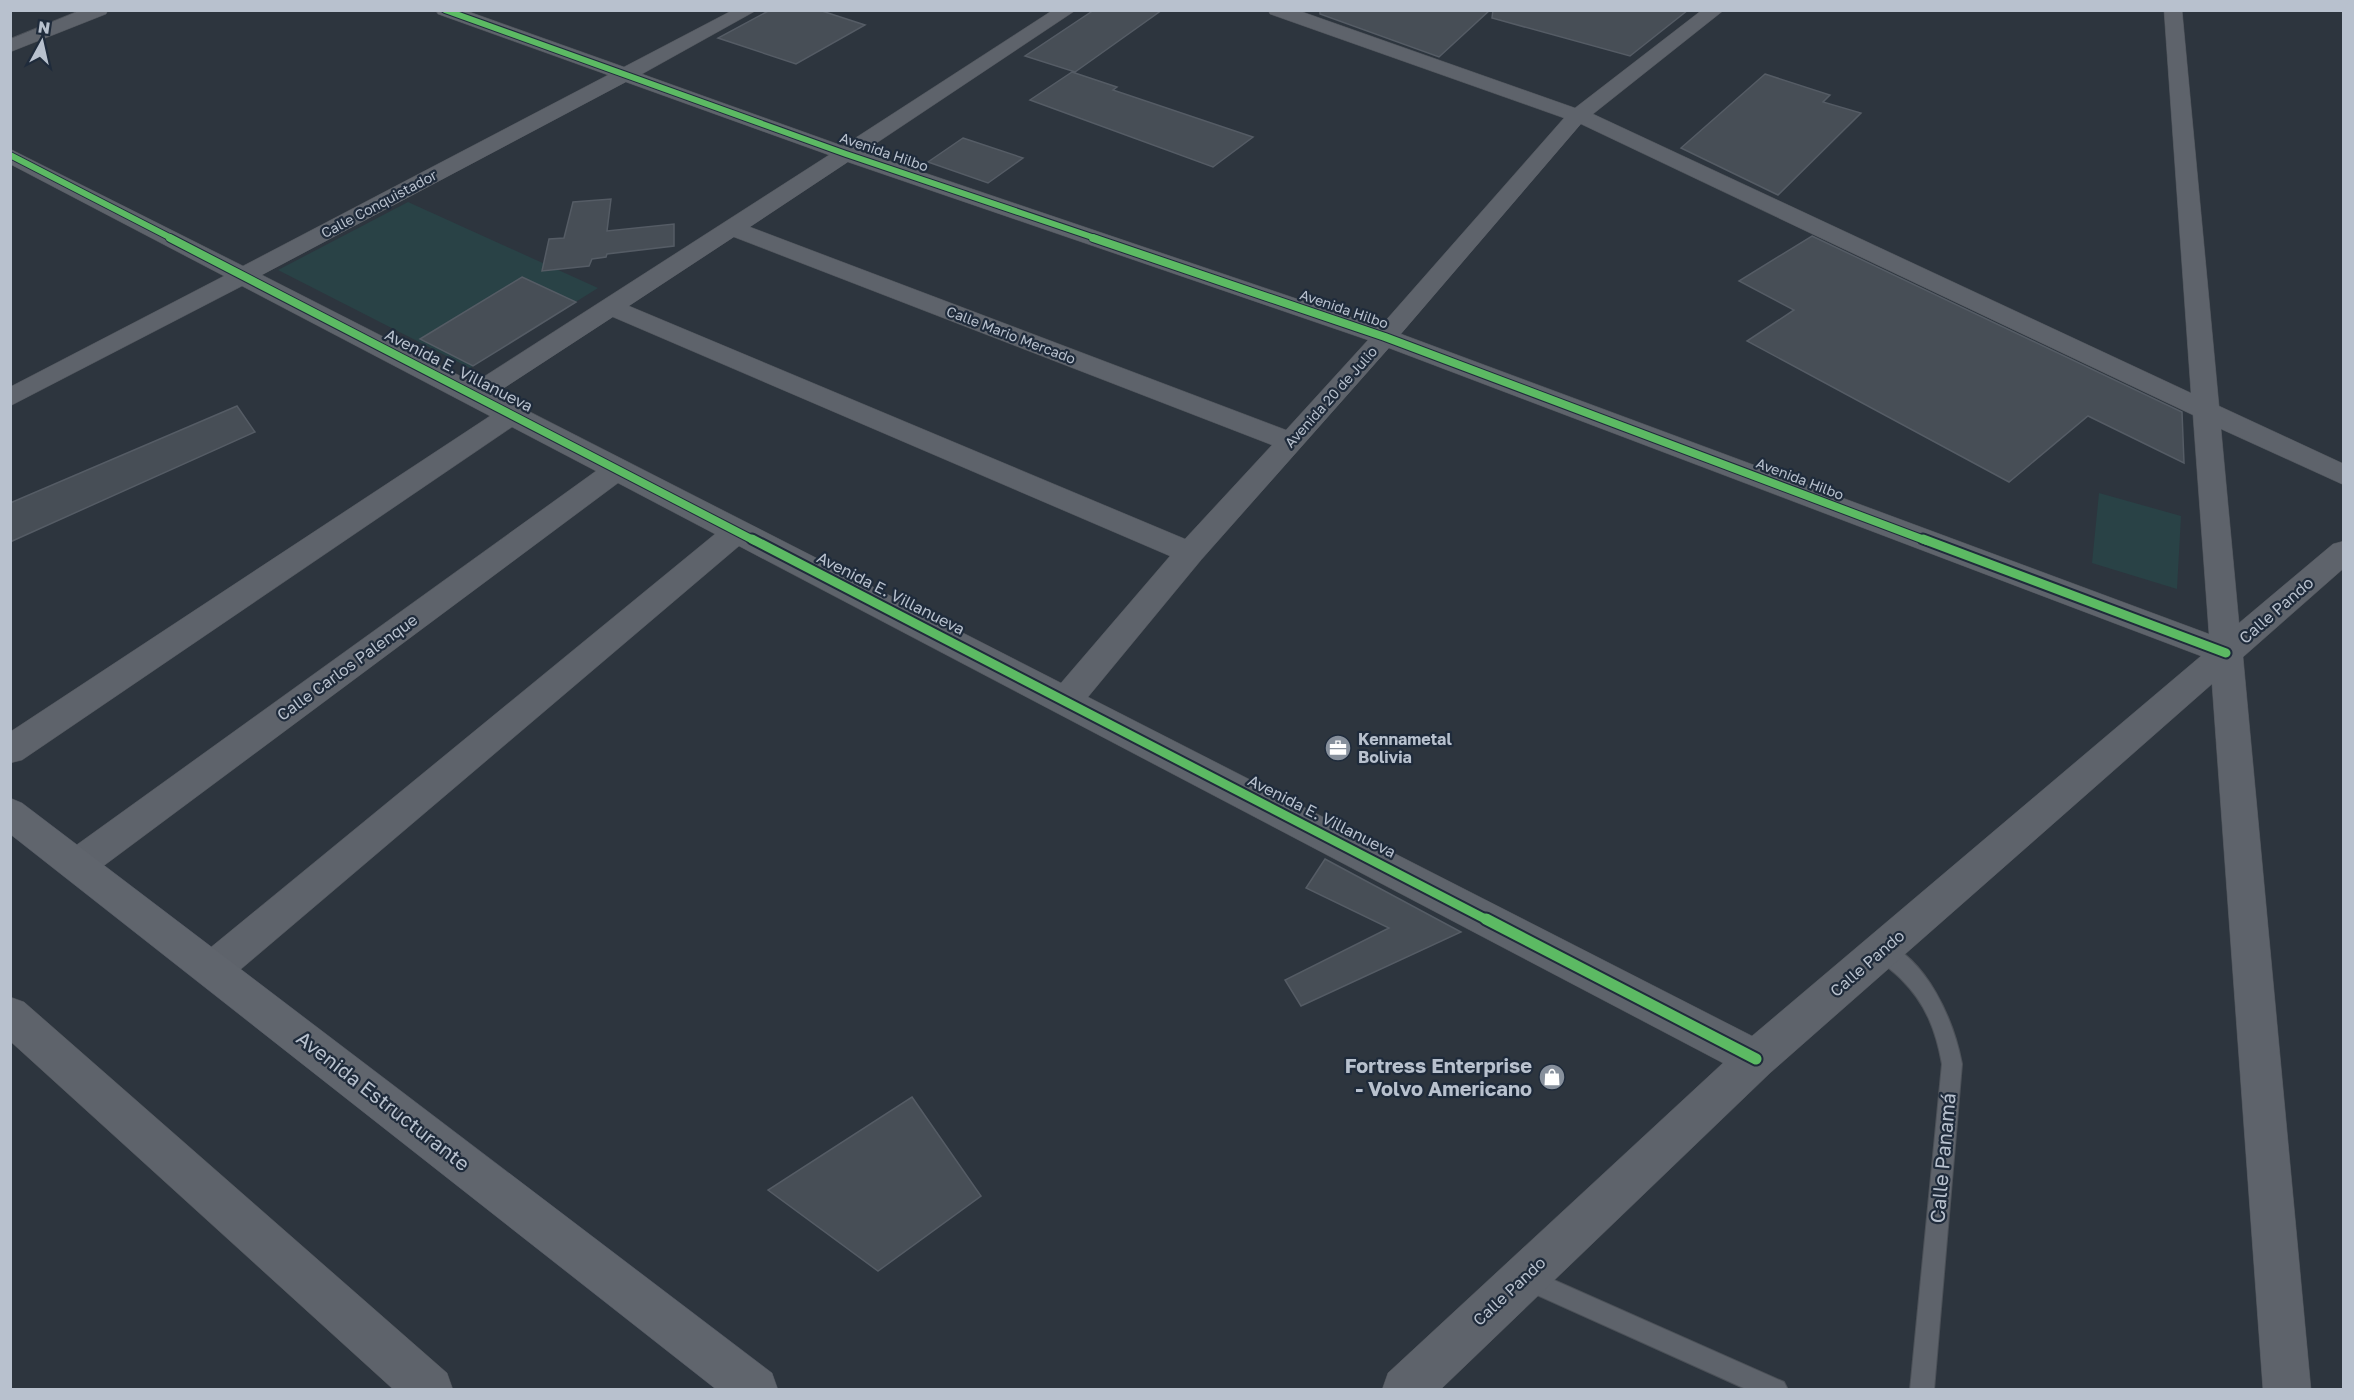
<svg xmlns="http://www.w3.org/2000/svg" width="2354" height="1400" viewBox="0 0 2354 1400" font-family="'Golos Text',sans-serif">
  <style>
    .green { fill: #294246 }
    .building { fill: #474e56; stroke: #555c65; stroke-width: 1.5 }
    .lines { fill: none; stroke-linecap: round; stroke-linejoin: round }
    .service-casing { stroke: #4c5158; stroke-width: 2 }
    .minor-casing { stroke: #4c5158; stroke-width: 1 }
    .primary-casing { stroke: #4b515b; stroke-width: 1 }
    .service { fill: #5e636b; fill-rule: evenodd }
    .minor { fill: #5e636b; fill-rule: evenodd }
    .primary { fill: #60656d; fill-rule: evenodd }
    .cycleway-far3-casing { stroke: #1f2b3b; stroke-width: 8 }
    .cycleway-far2-casing { stroke: #1f2b3b; stroke-width: 10 }
    .cycleway-far1-casing { stroke: #1f2b3b; stroke-width: 13 }
    .cycleway-casing { stroke: #1f2b3b; stroke-width: 15 }
    .cycleway-far3 { stroke: #5cba63; stroke-width: 6 }
    .cycleway-far2 { stroke: #5cba63; stroke-width: 8 }
    .cycleway-far1 { stroke: #5cba63; stroke-width: 9 }
    .cycleway { stroke: #5cba63; stroke-width: 11 }
    .labels { text-anchor: middle; stroke-width: 4.5; stroke-linejoin: round; paint-order: stroke }
    .far-street-label { font-size: 14px; fill: #b8c1ce; stroke: #1f2b3b }
    .street-label { font-size: 16px; fill: #b8c1ce; stroke: #1f2b3b }
    .poi-label { font-size: 16px; font-weight: bold; fill: #b8c1ce; stroke: #1f2b3b; text-anchor: start }
    .near-poi-label { font-size: 20px; font-weight: bold; fill: #b8c1ce; stroke: #1f2b3b; text-anchor: end }
    .near-street-label { font-size: 20px; fill: #b8c1ce; stroke: #1f2b3b }
  </style>
  <rect width="100%" height="100%" fill="#2d353e"/>
  <path class="green" d="M408,202L598,288L470,368L278,270Z
    M2099,493L2181,516L2177,589L2092,563Z"/>
  <path class="building" d="M770,10H819L865,25L796,64L718,38Z
    M1094,10H1162L1075,72L1025,56Z
    M1320,10H1490L1439,57L1320,14Z
    M1493,10H1688L1630,56L1492,18Z
    M1072,72L1117,87L1113,90L1253,137L1213,167L1030,100Z
    M1765,74L1830,95L1823,102L1861,113L1778,195L1681,148Z
    M963,138L1023,158L988,183L928,162Z
    M611,199L607,231L674,224V246L607,254L606,257L592,259L589,266L542,271L549,239L564,238L573,202Z
    M1812,236L2182,412L2184,463L2088,416L2009,482L1747,341L1794,310L1739,281Z
    M522,277L576,302L473,366L420,339Z
    M237,406L255,432L10,542V503Z
    M1325,859L1461,932L1301,1006L1285,980L1389,928L1306,888Z
    M912,1097L981,1196L878,1271L768,1190Z"/>
  <g class="lines">
    <defs>
      <path id="service" d="M1882,941C1927,958 1954,1021 1962,1064L1934,1390H1910L1942,1064C1936,1031 1926,1004 1902,980C1893,970 1878,962 1872,950L1875,944Z
        M1527,1268L1784,1382L1788,1390H1748L1519,1287L1516,1279L1519,1271Z"/>
      <path id="minor" d="M81,10H108L106,14L10,52V39Z
        M436,10H464L624,67L733,10H757L642,74L843,146L1053,10H1076L863,152L1380,327L1564,118L1270,14L1268,10H1297L1575,108L1702,10H1724L1593,114L2191,393L2164,10H2182L2219,406L2344,464V485L2221,429L2239,623L2333,544L2344,541V568L2243,657L2311,1390H2263L2212,684L1770,1073L1440,1390H1382L1388,1373L1723,1063L739,546L227,981L213,986L199,981L194,969L199,957L715,534L618,483L90,876L77,881L64,876L59,865L64,854L596,471L512,427L22,760L10,763V732L490,416L242,286L10,406V387L224,276L10,164V149L243,266L608,75L438,14ZM626,82L829,155L474,383L262,275ZM1581,124L2193,415L2209,634L1401,334ZM848,162L1368,340L1286,430L750,227ZM734,237L1272,445L1185,539L629,306ZM613,317L1170,556L1061,683L495,394ZM1389,348L2201,656L1752,1036L1088,697L1201,560Z
        M10,997L24,1002L447,1373L453,1390H394L10,1041Z"/>
      <path id="primary" d="M10,798L22,803L772,1373L778,1390H717L10,834Z"/>
    </defs>
    <use href="#service" class="service-casing"/>
    <use href="#minor" class="minor-casing"/>
    <use href="#primary" class="primary-casing"/>
    <use href="#service" class="service"/>
    <use href="#minor" class="minor"/>
    <use href="#primary" class="primary"/>
    <defs>
      <path id="cycleway-far3" d="M445,10L846,154L1098,239
        M10,155L173,239"/>
      <path id="cycleway-far2" d="M170,238L755,541
        M1093,238L1385,337L1927,541"/>
      <path id="cycleway-far1" d="M752,539L1489,921
        M1923,539L2226,653"/>
      <path id="cycleway" d="M1486,919L1756,1059"/>
    </defs>
    <use href="#cycleway-far3" class="cycleway-far3-casing"/>
    <use href="#cycleway-far2" class="cycleway-far2-casing"/>
    <use href="#cycleway-far1" class="cycleway-far1-casing"/>
    <use href="#cycleway" class="cycleway-casing"/>
    <use href="#cycleway-far3" class="cycleway-far3"/>
    <use href="#cycleway-far2" class="cycleway-far2"/>
    <use href="#cycleway-far1" class="cycleway-far1"/>
    <use href="#cycleway" class="cycleway"/>
  </g>
  <defs>
    <symbol id="office-disc" viewBox="-11 -11 22 22"><circle r="9.5" fill="#87909c" stroke="#1f2b3b"/><path d="M-6-3h4V-5.5h4V-3h4V5H-6ZM-1-4.5V-3h2v-1.5ZM-6 0V1H6V0Z" fill="#fff"/></symbol>
    <symbol id="shop-disc" viewBox="-11 -11 22 22"><circle r="9.5" fill="#87909c" stroke="#1f2b3b"/><path d="M-5-2.5h2.3a2.7 3.5 0 0 1 5.4 0H5L5.5 6h-11ZM-1.5-2.5h3a1.5 2.3 0 0 0-3 0Z" fill="#fff"/></symbol>
  </defs>
  <g fill-rule="evenodd">
    <use href="#office-disc" x="1323" y="733" width="30" height="30"/>
    <use href="#shop-disc" x="1537" y="1062" width="30" height="30"/>
  </g>
  <g class="labels">
    <g class="far-street-label">
      <text transform="translate(884 152) rotate(19)" y="5">Avenida Hilbo</text>
      <text transform="translate(379 204) rotate(-28)" y="5">Calle Conquistador</text>
      <text transform="translate(1344 309) rotate(19)" y="5">Avenida Hilbo</text>
      <text transform="translate(1011 335) rotate(21)" y="5">Calle Mario Mercado</text>
      <text transform="translate(1331 397) rotate(-48)" y="5">Avenida 20 de Julio</text>
      <text transform="translate(1800 479) rotate(21)" y="5">Avenida Hilbo</text>
    </g>
    <g class="street-label">
      <text transform="translate(459 370) rotate(27)" y="6">Avenida E. Villanueva</text>
      <text transform="translate(891 593) rotate(27)" y="6">Avenida E. Villanueva</text>
      <text transform="translate(2276 610) rotate(-41)" y="6">Calle Pando</text>
      <text transform="translate(347 667) rotate(-36)" y="6">Calle Carlos Palenque</text>
      <text transform="translate(1322 816) rotate(27)" y="6">Avenida E. Villanueva</text>
      <text transform="translate(1867 963) rotate(-41)" y="6">Calle Pando</text>
      <text transform="translate(1509 1291) rotate(-43)" y="6">Calle Pando</text>
    </g>
    <g class="poi-label">
      <text x="1358" y="745">Kennametal<tspan x="1358" dy="18">Bolivia</tspan></text>
    </g>
    <g class="near-poi-label">
      <text x="1532" y="1073">Fortress Enterprise<tspan x="1532" dy="23">- Volvo Americano</tspan></text>
    </g>
    <g class="near-street-label">
      <text transform="translate(383 1101) rotate(38)" y="7">Avenida Estructurante</text>
      <text transform="translate(1943 1158) rotate(-85)" y="7">Calle Panamá</text>
    </g>
  </g>
  <rect width="2354" height="1400" fill="none" stroke="#b8c1ce" stroke-width="24"/>
  <g transform="translate(42 42) rotate(8)" stroke="#1f2b3b" stroke-width="4.5" paint-order="stroke">
  <path d="M0-4.5L10 22L0 15L-10 22Z" fill="#b8c1ce"/>
  <text y="-9" font-size="16" font-weight="bold" text-anchor="middle" fill="#b8c1ce">N</text>
  </g>
</svg>
